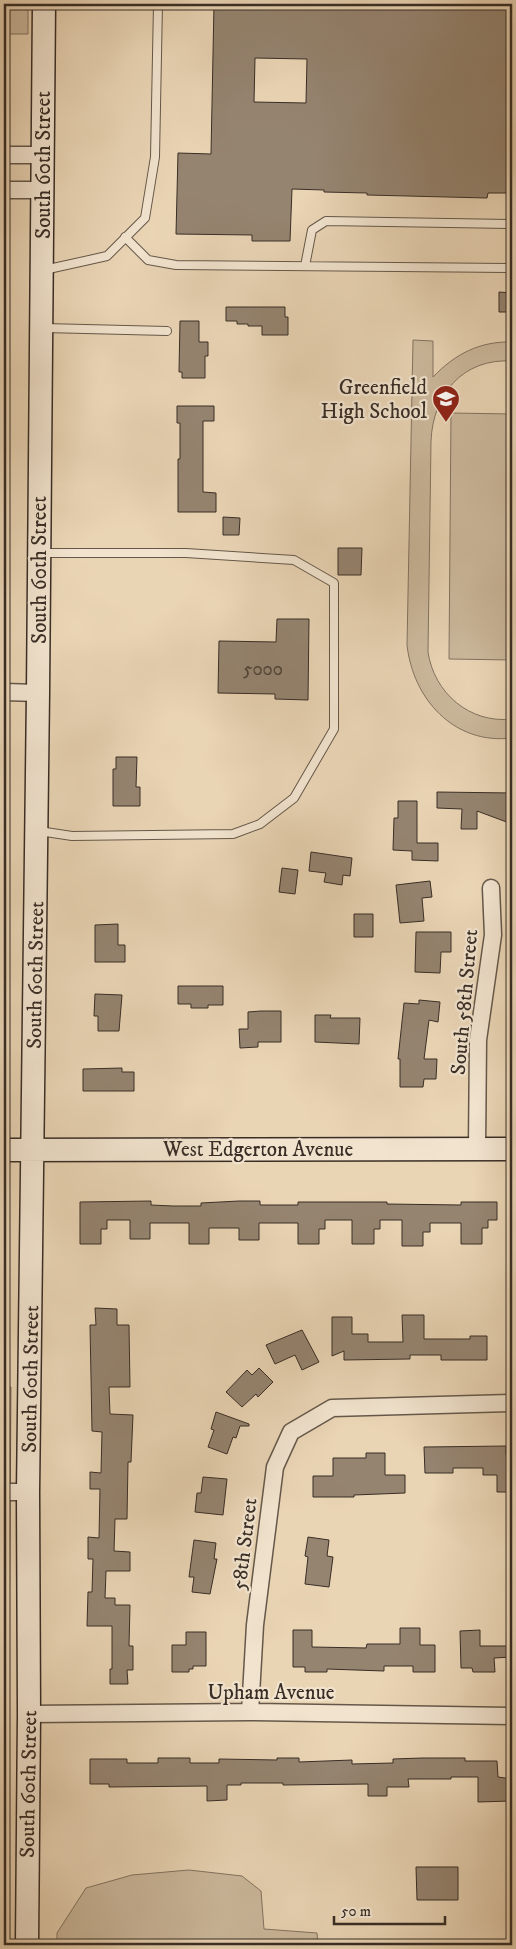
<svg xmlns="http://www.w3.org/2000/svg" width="516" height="1949" viewBox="0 0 516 1949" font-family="'IM FELL DW Pica',serif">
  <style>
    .green { fill: #cbb89c; stroke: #827361 }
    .building { fill: #958470; stroke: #392e26; fill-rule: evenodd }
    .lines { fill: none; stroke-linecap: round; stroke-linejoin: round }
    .lane-casing { stroke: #65584a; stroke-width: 10 }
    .street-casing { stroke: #65584a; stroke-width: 19 }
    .secondary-casing { stroke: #392e26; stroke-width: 25 }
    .lane { stroke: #f1e3ce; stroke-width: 8 }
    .street { stroke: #f1e3ce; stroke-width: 16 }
    .secondary { stroke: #f1e3ce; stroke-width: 22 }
    .labels { text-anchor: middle; stroke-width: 4.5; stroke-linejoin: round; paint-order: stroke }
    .number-label { font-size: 19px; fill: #504438 }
    .street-label { font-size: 21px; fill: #392e26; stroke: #f1e3ce }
    .poi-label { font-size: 21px; fill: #392e26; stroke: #f1e3ce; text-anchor: end }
  </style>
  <rect width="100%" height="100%" fill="#e9d4b4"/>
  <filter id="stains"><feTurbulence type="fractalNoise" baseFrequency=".004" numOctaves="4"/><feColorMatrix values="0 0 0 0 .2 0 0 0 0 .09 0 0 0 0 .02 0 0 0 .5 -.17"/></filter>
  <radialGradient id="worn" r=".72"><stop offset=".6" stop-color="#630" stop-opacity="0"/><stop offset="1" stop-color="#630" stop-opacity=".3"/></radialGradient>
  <path class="green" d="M4,4H28V34H4Z
    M413,340L433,341V377C455,354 480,341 512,342V361C463,358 433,394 431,441L428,652C434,693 470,724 512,719V738C454,745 413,699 407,645Z
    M451,413L512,414V660L449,659Z
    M4,1387H11L7,1945H4Z
    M189,1870L242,1876L261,1891L264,1929L317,1933L318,1945H57V1933L86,1888L132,1875Z"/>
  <path class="building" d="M214,4H512V193H488L487,198L367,195V193L324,192V190L292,189L290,241H252V235L176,234L178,153L211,154ZM255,58L307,59L306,103L254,102Z
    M499,292L512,293V312H499Z
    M226,307H285V317H288V335H262V326H248V324H237V321H226Z
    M180,321H199V342H208V356H205V378H182V372H179Z
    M177,406H214V421H203V492L216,493V512H178V459H180V423H177Z
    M223,517L240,518L239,535H223Z
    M338,548H362L361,575H338Z
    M277,619H309L308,700L275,699V694L218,693L219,641L276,642Z
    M116,757H137L136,787H140V806H113V769H116Z
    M437,792L512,793V824L477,811V829H461L462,809L437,808Z
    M398,801H417V843H438V861L412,860V851L393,850L394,818H398Z
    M311,852L352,858L350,876L343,875L342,885L324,882L326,873L309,871Z
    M282,868L298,870L295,894L279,892Z
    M430,881L432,897L422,898L424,921L400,923L396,885Z
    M354,914H373V937H354Z
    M118,924V945H125V962H95V925Z
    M416,932H451V952H441L440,973L415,972Z
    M178,986H223V1005H208V1008H191V1004H178Z
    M95,994L122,995L119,1031H98V1016H94Z
    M419,1000L440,1002L438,1022L429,1020L424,1059H437L436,1079H424L423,1087H400V1059H398L404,1003L419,1004Z
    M261,1011H281V1042H258V1047L240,1048L239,1029H248V1012Z
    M315,1015H331L330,1018H360L359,1044L315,1042Z
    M122,1068V1072H134V1091H83V1069Z
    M151,1201V1205L173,1206H201V1203L239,1201H260V1205H298V1202H387V1204L461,1205V1202H497V1220H488V1228H482V1244H461V1223H430V1232H423V1246H402V1220H380V1229H374V1244H352V1220H325V1229H319V1244H298V1223H259V1240H239V1228H209V1244H189V1223H150V1239H130V1220H107V1229H101V1244H80V1202Z
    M95,1308L117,1309V1325H129L130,1387H109L110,1414L133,1415L131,1462H128L127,1519H115L114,1551L130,1552V1571H106L105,1598H115V1605H130L129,1646H133V1670H127L128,1684H110V1669H112V1626H87L88,1592H92L93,1559H88V1537L99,1538L100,1489H90V1472L101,1473L102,1432L92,1431L90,1325H96Z
    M402,1315H424V1339H470V1336H487V1360H441V1355H410V1359L344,1360V1351L332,1356V1317H352V1334H368V1342H403Z
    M302,1330L319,1362L302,1370L295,1355L275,1364L266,1345Z
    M259,1368L273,1382L258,1397L256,1394L242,1407L226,1392L247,1370L252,1375Z
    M216,1412L249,1424V1426H240L236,1438L233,1437L227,1454L208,1447L214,1430L211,1429Z
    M506,1446V1454H512V1492H497V1475H483V1468H453V1473H425L424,1447Z
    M366,1453H385V1475H405V1493L354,1495V1497H313V1476H333V1458H366Z
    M203,1477L227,1479L223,1515L195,1512L197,1493H201Z
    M308,1537L329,1540L327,1556L333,1557L329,1587L305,1584L308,1557L305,1556Z
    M194,1540L216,1543L214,1559H217L210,1594L192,1592L194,1577H189Z
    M400,1628H420V1645H435V1672H413V1666H384V1671L327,1669V1672H305V1667H293V1630H312V1647L366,1648L367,1644H400Z
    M480,1630V1646H512V1657L494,1658L495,1672H473L472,1668H461L460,1631Z
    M186,1632H206V1666H193V1669H189V1672H172V1645H186Z
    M158,1758H190V1763H219V1759L277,1760V1758H299V1762L352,1760V1764L393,1763V1759L422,1758H465V1761H497L498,1777L512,1779V1801L478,1802V1777H451V1779H408L409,1787H387V1796H368V1784L283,1785V1783H241V1785H227V1800L207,1801V1786L109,1787V1784H90V1759H127V1763H158Z
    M416,1867H458V1900H417Z"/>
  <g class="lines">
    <defs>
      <path id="lane" d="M125,237L148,260L176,265L512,268
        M305,266L312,230L326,221L512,224
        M44,270L107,256L145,218L155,157L158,4
        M44,328L167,331
        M39,831L72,836L233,834L260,824L294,798L334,729V583L294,560L186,553H41"/>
      <path id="street" d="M4,155H42
        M4,190H43
        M4,692L38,693
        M477,1149L478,1040L493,935L491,888
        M4,1492H28
        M250,1712L255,1625L275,1467L291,1432L332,1408L512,1403
        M29,1714L250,1712L512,1716"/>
      <path id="secondary" d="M4,1150L512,1149
        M27,1945L29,1714L28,1492L38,693L44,4"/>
    </defs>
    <use href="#lane" class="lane-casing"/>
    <use href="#street" class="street-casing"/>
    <use href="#secondary" class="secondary-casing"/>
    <use href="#lane" class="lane"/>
    <use href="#street" class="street"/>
    <use href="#secondary" class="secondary"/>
  </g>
  <defs>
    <symbol id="school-pin" viewBox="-11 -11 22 30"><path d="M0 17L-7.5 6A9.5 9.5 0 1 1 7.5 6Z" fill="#8f2418" stroke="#f1e3ce"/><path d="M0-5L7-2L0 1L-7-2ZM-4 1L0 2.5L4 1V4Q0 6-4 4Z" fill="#fff"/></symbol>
  </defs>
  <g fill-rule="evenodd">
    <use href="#school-pin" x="430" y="383" width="32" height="43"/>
  </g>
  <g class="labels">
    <g class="number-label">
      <text x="263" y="675">5000</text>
    </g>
    <g class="street-label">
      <text transform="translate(43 165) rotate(-90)" y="7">South 60th Street</text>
      <text transform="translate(39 570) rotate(-90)" y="7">South 60th Street</text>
      <text transform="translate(35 975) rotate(-89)" y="7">South 60th Street</text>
      <text transform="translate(464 1002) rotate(-85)" y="7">South 58th Street</text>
      <text x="258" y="1156">West Edgerton Avenue</text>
      <text transform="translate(30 1379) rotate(-89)" y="7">South 60th Street</text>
      <text transform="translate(244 1544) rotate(-83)" y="7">58th Street</text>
      <text x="271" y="1699">Upham Avenue</text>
      <text transform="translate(28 1784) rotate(-89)" y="7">South 60th Street</text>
    </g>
    <g class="poi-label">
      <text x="427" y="394">Greenfield<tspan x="427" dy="24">High School</tspan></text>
    </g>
  </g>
  <rect width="516" height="1949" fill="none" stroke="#e9d4b4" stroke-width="20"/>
  <rect x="5" y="5" width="506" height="1939" fill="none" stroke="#392e26" stroke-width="2.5"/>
  <rect x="10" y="10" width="496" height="1929" fill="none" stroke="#392e26"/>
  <path d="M334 1916v8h111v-8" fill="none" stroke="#392e26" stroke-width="2.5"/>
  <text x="341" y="1916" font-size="15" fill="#392e26" stroke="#f1e3ce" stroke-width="4" paint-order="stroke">50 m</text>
  <rect width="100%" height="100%" filter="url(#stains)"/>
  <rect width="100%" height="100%" fill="url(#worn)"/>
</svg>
